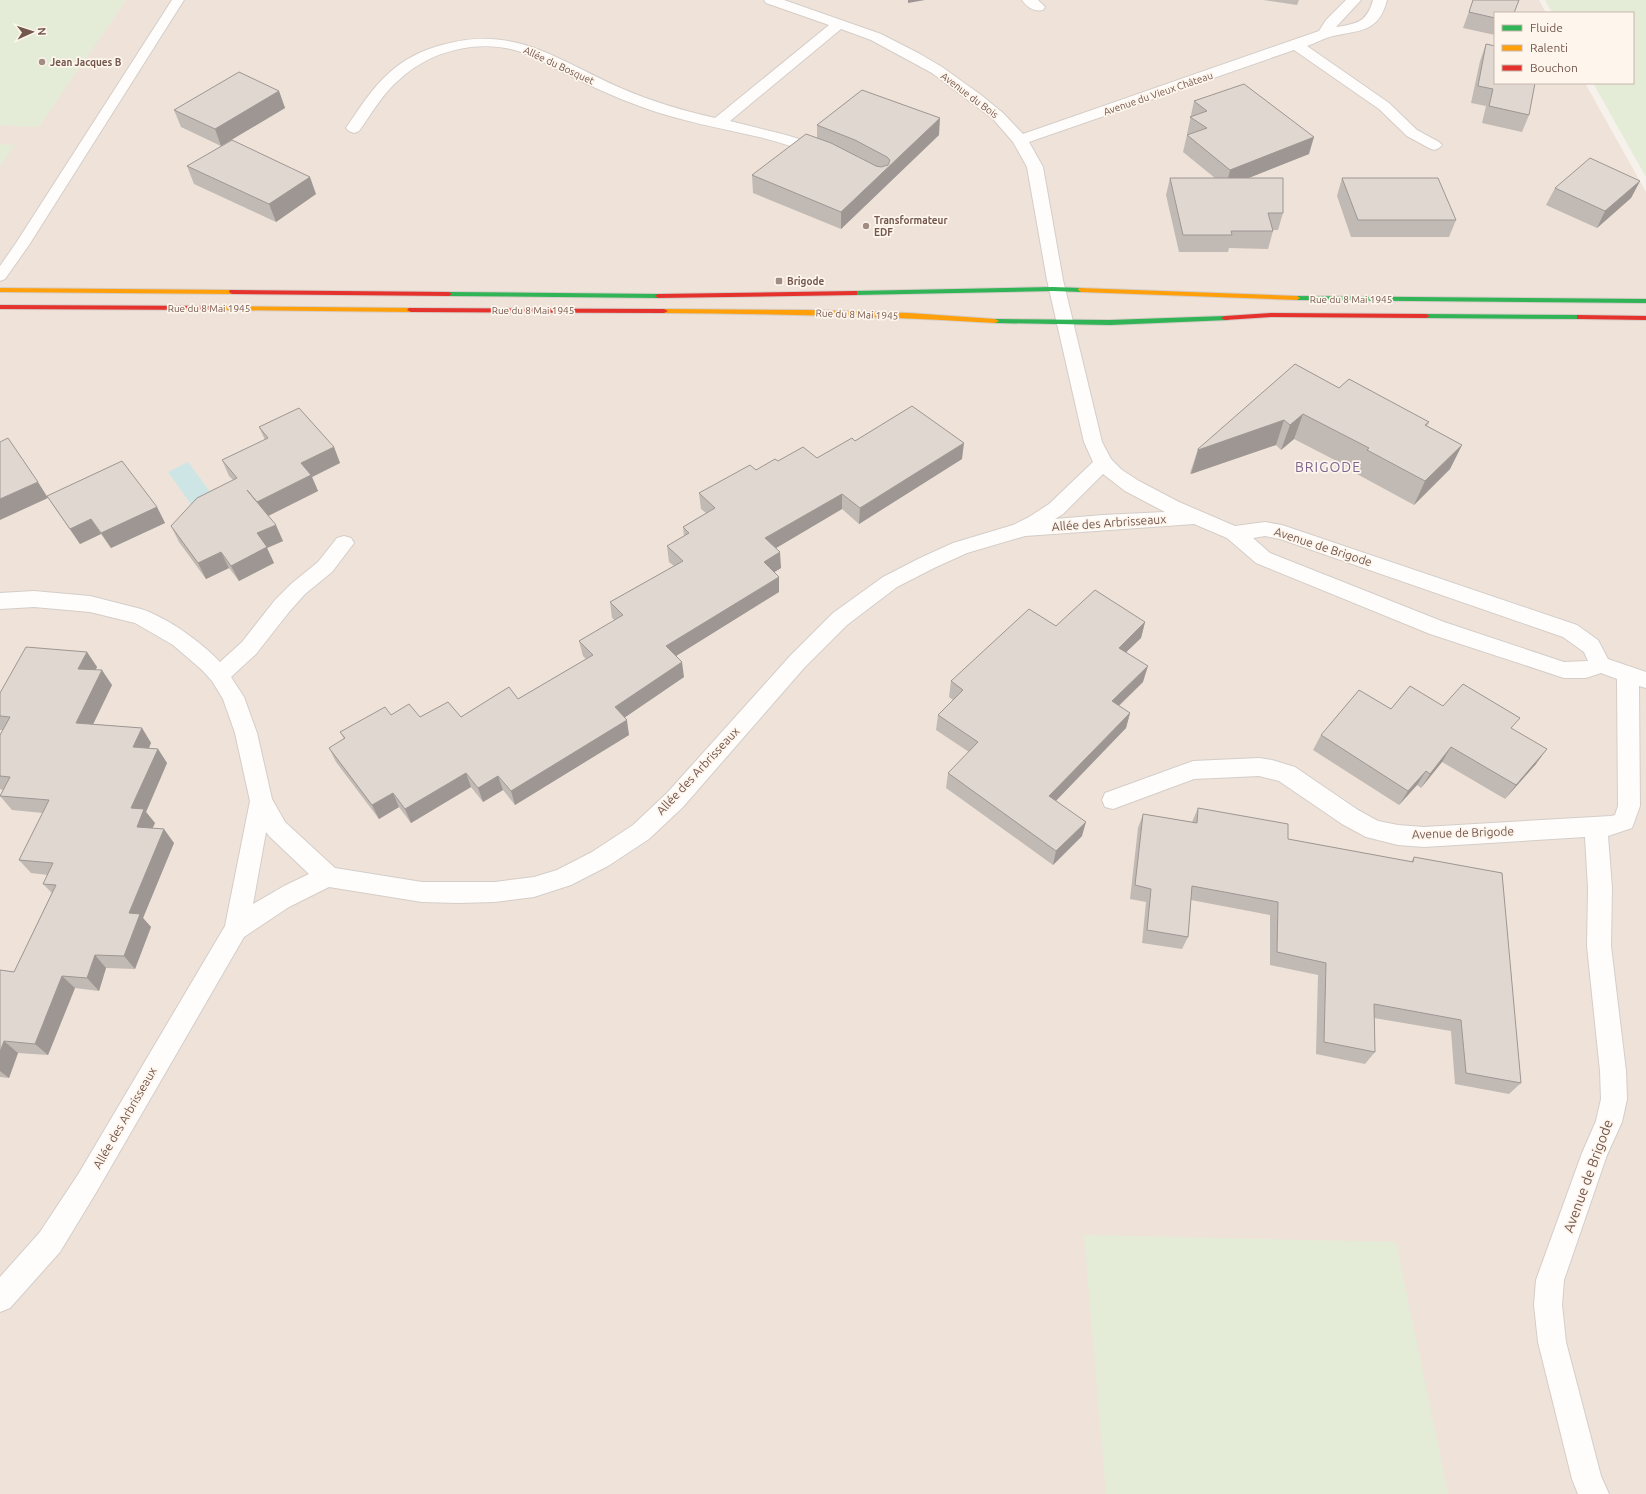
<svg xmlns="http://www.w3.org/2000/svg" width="1646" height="1494" viewBox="0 0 1646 1494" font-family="Ubuntu,sans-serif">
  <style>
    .residential { fill: #efe3d9 }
    .green { fill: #e4ecd7 }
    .water { fill: #cde6e5 }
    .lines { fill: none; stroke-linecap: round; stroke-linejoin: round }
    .lane-casing { stroke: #d4cdc8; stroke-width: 2 }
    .street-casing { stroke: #d4cdc8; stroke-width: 2 }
    .fast-casing { stroke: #d6cdc8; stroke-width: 2 }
    .slow-casing { stroke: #d6cdc8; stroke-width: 2 }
    .jam-casing { stroke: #d6cdc8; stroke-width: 2 }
    .lane { fill: #fefdfc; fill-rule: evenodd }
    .street { fill: #fefdfc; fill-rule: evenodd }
    .fast { fill: #30b455; fill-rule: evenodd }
    .slow { fill: #ff9f0a; fill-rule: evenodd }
    .jam { fill: #e5322d; fill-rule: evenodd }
    .wall { fill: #c1b9b4 }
    .shaded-wall { fill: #9d9692 }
    .building { fill: #e0d7d1; stroke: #9d9692 }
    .poi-dot { fill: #a18d84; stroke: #fef6ed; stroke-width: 1.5 }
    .labels { text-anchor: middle; stroke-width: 3.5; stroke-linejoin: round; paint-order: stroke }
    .far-poi-label { font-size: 10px; font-weight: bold; fill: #73574d; stroke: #fef6ed; text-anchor: start }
    .far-street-label { font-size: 10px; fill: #73574d; stroke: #fef6ed }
    .street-label { font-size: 12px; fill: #73574d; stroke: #fef6ed }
    .quarter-label { font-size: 14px; letter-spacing: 1px; fill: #7d658f; stroke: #fef6ed }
    .near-street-label { font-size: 14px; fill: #73574d; stroke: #fef6ed }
  </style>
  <rect width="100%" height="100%" fill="#f6f1eb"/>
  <path class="residential" d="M0,0H1539L1546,13H1495V83H1585L1646,192V1494H0Z"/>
  <path class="green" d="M0,0H126L39,127L0,125Z
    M1545,0H1646V177L1593,83H1633V13H1552Z
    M0,144L15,145L0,166Z
    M1084,1235L1396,1242L1448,1494H1106Z"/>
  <path class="water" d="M188,462L214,497L193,507L168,472Z"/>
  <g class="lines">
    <defs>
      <path id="lane" d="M172,0H184L29,245L5,279L0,281V266L16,243Z"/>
      <path id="street" d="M764,0H784L881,34L920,54L942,67L981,95L1003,113L1023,134L1319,31L1326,20L1346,0H1361L1336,27C1357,24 1367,22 1373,0H1387C1379,32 1361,30 1333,36C1324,38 1316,43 1307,46L1389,103L1417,130L1439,142L1442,145L1439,148L1434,150L1429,148L1407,136L1379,109L1294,50L1029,142L1043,167L1063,280L1102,442L1111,459L1122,470L1139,481L1179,502L1235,526L1265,522L1282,525L1577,625L1598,640L1608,659L1646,672V688L1639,686L1640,806L1632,828L1608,836L1612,888L1611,946L1626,1071L1627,1099L1622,1122L1607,1155L1564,1280L1562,1305L1566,1342L1601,1476L1609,1494H1578L1572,1479L1538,1342L1534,1305L1536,1280L1582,1153L1596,1121L1601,1099L1600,1071L1587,946L1588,888L1585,837L1424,847L1398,845L1366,837L1342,824L1279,781L1259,776L1194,779L1113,809L1105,807L1102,800L1105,793L1193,761L1259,758L1272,760L1295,767L1358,810L1378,821L1398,825L1424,827L1611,816L1615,815L1618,806L1617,679L1601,673L1586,678H1564L1430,634L1256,563L1227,538L1194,524L1025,536L967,553L934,568L897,587L847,625L804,668L683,807L649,839L608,866L571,885L534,897L495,902L458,903L422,902L329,887L289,907L244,937L97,1191L60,1252L10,1308L0,1312V1277L40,1232L79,1173L225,926L250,801L235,733L223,699L212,681L202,670L173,645L135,623L90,612L34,607L0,609V593L34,591L90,596L141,609C168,618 200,641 220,662L242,642L275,600L291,584L318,562L337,538L344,536L351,538L354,543L332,572L305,594L289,612L256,654L231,677L244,697L257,733L272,799L285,822L335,868L422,882H495L534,877L557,870L592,852L633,825L667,793L790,656L833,613L883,577L920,558L953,543L1013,525L1029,517L1049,504L1093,462L1084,442L1047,280L1027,167L1013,142L993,119L932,73L871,40L841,29L730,121L786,135L828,148L831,151L828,154L823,156C802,150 781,142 759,137C720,128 680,121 642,107C614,97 586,84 559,70C547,64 535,57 521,52C481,38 431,50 400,79C383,93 372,113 359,131L354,133L349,131L346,128C359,109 372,88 389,73C404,59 423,50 442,45C517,24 558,61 623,89C653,102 684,111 715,118L829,25L766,3ZM1103,474L1125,491L1165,512L1103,515L1055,519L1063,514ZM1265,536L1280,539L1563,637L1584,652L1588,661L1564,662L1444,622L1270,553L1253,538ZM266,832L269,836L309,874L284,886L253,904Z
        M1022,0H1038L1045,7L1043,10C1034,12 1027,7 1022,0Z"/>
      <path id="fast" d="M1053,287L1081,288L1084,290L1081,292L1053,291L855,295L852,293L855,291Z
        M447,292L658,294L661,296L658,298L449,296H447Z
        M1295,296L1646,299V303L1297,300L1294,298Z
        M1424,314L1580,315L1584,317L1580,319L1426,318H1424Z
        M1225,316L1229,318L1228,320L1110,325L995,323L991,321L995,319L1110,320Z"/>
      <path id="slow" d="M0,288L232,290L235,292L232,294L0,292Z
        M1079,288L1297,296L1300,298L1297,300L1081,292L1078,290Z
        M216,306L411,308L415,310L411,312L218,310H216Z
        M662,309L808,310L909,313L995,319L999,321L995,323C884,316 775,314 664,313H662Z"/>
      <path id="jam" d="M230,290L449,292L452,294L449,296L232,294L229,292Z
        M855,291H857V295L658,298L655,296L658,294Z
        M0,305L218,306L222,308L218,310L0,309Z
        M409,308L664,309L668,311L664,313L411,312L407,310Z
        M1271,313L1426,314L1430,316L1426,318L1271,317L1225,320L1221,318L1225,316Z
        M1577,315L1646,316V320L1580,319H1577Z"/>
    </defs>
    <use href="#lane" class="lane-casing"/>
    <use href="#street" class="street-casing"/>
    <use href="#fast" class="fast-casing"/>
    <use href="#slow" class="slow-casing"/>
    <use href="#jam" class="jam-casing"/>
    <use href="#lane" class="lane"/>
    <use href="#street" class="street"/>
    <use href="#fast" class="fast"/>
    <use href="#slow" class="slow"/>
    <use href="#jam" class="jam"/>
  </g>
  <path class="wall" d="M1263,0H1299L1297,5Z
    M1473,0H1519L1495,13V35L1463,28Z
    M1486,44L1529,115L1522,132L1482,123L1486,106L1471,103L1480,61Z
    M279,91L285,108L221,146L181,127L174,110Z
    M1194,101L1309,154L1248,178L1283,213L1278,230H1273V231L1268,249L1229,248L1228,252H1179L1166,195L1170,178H1215L1183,152L1187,135V134Z
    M817,125L939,135L841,229L753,193L752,175L817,138Z
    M187,166L316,194L276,222L194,184Z
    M1342,178L1456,220L1449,237H1351L1337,196Z
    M1640,181L1631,198L1597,228L1546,205L1555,188Z
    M1339,388L1429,422L1427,426L1462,445L1450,469L1414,505L1357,474L1358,472L1294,439L1281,450L1276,445L1191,474L1190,473L1198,449Z
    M259,427L334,447L340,463L312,477L318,491L268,516L283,541L267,548L274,563L239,581L229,568L206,579L179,542L171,526L233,480L229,476L222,460L265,440Z
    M855,441L962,459L859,524L842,509L776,548L781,568L774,572L779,577V592L676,656L684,677L624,718L629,735L515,805L503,790L483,802L471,787L411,823L399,807L379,819L336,762L329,748L344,739L340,732L391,715L420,717H461L518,699L586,659L583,656L579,641L615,620L612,618L610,602L674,566L669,562L667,546L684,536L683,527L706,513L701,509L699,493L778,461L817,458Z
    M47,496L157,507L165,523L111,548L101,534L80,544L57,511Z
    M1145,622L1141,638L1126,652L1143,682L1119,706L1130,713L1126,728L1056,801L1082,836L1053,865L946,788L948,773L969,752L936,730L938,715L953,700L949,697L951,681L1056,626Z
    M87,652L97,667L95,670L112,685L93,724L142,728L151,743L149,748L158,749L167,763L146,812L155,823L152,828L174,843L143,918L151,927L135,969L106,968L99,991L75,988L48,1055L18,1053L9,1078L0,1077V970L14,972L52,893L43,884L48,875L31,873L19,860L43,813L12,810L0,796L3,790L0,789V735L3,730H0V693Z
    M1443,706L1513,729L1536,764L1505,799L1442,762L1421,788L1417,785L1399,805L1313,750L1321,735L1391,709Z
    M1198,808L1288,839L1411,862L1414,857L1521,1083L1509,1094L1455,1084L1451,1031L1374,1018L1375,1052L1365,1064L1316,1054L1318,975L1270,965V915L1191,900L1188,937L1182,949L1142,943L1146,902L1130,899L1138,828L1143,814L1192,822Z"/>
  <path class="shaded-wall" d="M908,0H925L908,3Z
    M279,91L285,108L221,146L215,129Z
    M940,118L939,135L841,229V212Z
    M1314,137L1309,154L1226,187L1230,170Z
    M310,177L316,194L276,222L269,204Z
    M1640,181L1631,198L1597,228L1605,211Z
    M1303,414L1294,439L1281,450L1290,425Z
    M1284,420L1276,445L1191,474L1198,450Z
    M964,443L962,459L859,524L860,508Z
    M1462,445L1450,469L1414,505L1425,481Z
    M334,447L340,463L312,477L318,491L264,518L257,502L301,463Z
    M38,482L48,498L0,520V499Z
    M842,494V509L766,554L765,538Z
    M157,507L165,523L111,548L101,533Z
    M91,519L101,534L80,544L70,529Z
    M276,525L283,541L267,548L274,563L239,581L231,566L257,533Z
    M221,552L229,568L206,579L198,563Z
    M780,552L781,568L765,578L764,562Z
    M779,577V592L668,661L666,646Z
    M1145,622L1141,638L1115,663L1119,648Z
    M87,652L97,667L89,684L78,669Z
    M682,662L684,677L618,722L615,707Z
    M1148,666L1143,682L1108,716L1112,701Z
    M102,670L112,685L87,737L76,723Z
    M1130,713L1126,728L1046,811L1049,796Z
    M627,720L629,735L515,805L511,791Z
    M142,728L151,743L143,761L133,747Z
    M1451,747L1442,762L1421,788L1430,774Z
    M158,749L167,763L146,812L155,823L147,840L137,827L131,808Z
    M1547,749L1536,764L1505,799L1516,785Z
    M1426,771L1417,785L1399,805L1408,791Z
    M466,773L471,787L411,823L405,809Z
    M498,776L503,790L483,802L478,788Z
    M393,793L399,807L379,819L372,805Z
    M1086,822L1082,836L1053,865L1056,851Z
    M164,829L174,843L143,918L151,927L135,969L124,956L129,913Z
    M95,955L106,968L99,991L87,978Z
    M62,976L75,988L48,1055L35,1044Z
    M4,1041L18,1053L9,1078L0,1071V1052Z"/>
  <path class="building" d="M1473,0H1519L1514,13H1495V18L1469,12Z
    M1486,44L1495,46V83H1535L1529,115L1489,106L1493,89L1478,86Z
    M239,72L279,91L215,129L174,110Z
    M1244,84L1314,137L1230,170L1187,135L1207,128L1190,117L1207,111L1194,101Z
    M862,90L940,118L841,212L752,175L806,134L831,143L876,166L881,167L888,165L890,160L887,157L855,140L817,125Z
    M232,140L310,177L269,204L187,166Z
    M1590,158L1640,181L1605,211L1555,188Z
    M1170,178H1283V213H1268L1273,231H1231L1232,235H1183Z
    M1342,178H1438L1456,220H1358Z
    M1295,364L1339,388L1349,379L1429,422L1425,425L1462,445L1425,481L1367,450L1369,448L1303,414L1290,425L1284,420L1198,450V449Z
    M912,406L964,443L860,508L842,494L765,538L780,552L764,562L779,577L666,646L682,662L615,707L627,720L511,791L498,776L478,788L466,773L405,809L393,793L372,805L329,748L345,738L340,732L385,707L391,715L409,704L420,717L448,702L461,717L509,687L518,699L593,655L579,641L623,615L610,602L683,561L667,546L689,533L683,527L715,508L699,493L750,465L756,470L775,459L778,461L803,447L817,458L852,438L855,441Z
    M299,408L334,447L301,463L311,475L257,502L247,490L276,525L257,533L267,547L231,566L221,552L198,563L171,526L197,498L237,478L222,460L268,438L259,427Z
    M8,438L38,482L0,499V442Z
    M122,461L157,507L101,533L91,519L70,529L47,496Z
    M1095,590L1145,622L1119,648L1148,666L1112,701L1130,713L1049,796L1086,822L1056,851L948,773L978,742L938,715L963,690L951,681L1029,609L1056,626Z
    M26,647L87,652L78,669L102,670L76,723L142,728L133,747L158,749L131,808L144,809L137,827L164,829L129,913L140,914L124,956L95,955L87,978L62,976L35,1044L4,1041L0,1052V970L14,972L56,885L43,884L53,863L19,860L49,800L0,796L10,777L0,776V735L10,717L0,716V693Z
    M1463,684L1520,718L1511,728L1547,749L1516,785L1451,747L1430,774L1426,771L1408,791L1321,735L1359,690L1391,709L1410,686L1443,706Z
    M1198,808L1288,824V839L1413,862L1414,857L1502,873L1521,1083L1466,1073L1461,1020L1374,1004L1375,1052L1324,1042L1326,963L1277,952L1278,902L1192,886L1188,937L1147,930L1151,889L1135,885L1143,814L1197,823Z"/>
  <g class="poi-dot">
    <circle cx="42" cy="62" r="4"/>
    <circle cx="866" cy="226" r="4"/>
    <rect x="775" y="277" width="8" height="8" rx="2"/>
  </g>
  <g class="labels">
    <g class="far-poi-label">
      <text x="50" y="66">Jean Jacques B</text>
      <text x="874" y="224">Transformateur<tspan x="874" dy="12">EDF</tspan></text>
      <text x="787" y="285">Brigode</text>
    </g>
    <g class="far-street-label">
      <text transform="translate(559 65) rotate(25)" y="4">Allée du Bosquet</text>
      <text transform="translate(1158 93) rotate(-19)" y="4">Avenue du Vieux Château</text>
      <text transform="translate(970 95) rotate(37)" y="4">Avenue du Bois</text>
      <text x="1351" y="303">Rue du 8 Mai 1945</text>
      <text x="209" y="312">Rue du 8 Mai 1945</text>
      <text x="533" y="314">Rue du 8 Mai 1945</text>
      <text transform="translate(857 314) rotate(2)" y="4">Rue du 8 Mai 1945</text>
    </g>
    <g class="street-label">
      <text transform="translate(1109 523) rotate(-4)" y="4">Allée des Arbrisseaux</text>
      <text transform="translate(1323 547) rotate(18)" y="4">Avenue de Brigode</text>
      <text transform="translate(698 771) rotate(-47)" y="4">Allée des Arbrisseaux</text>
      <text transform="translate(1463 833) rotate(-2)" y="4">Avenue de Brigode</text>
      <text transform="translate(125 1118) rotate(-60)" y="4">Allée des Arbrisseaux</text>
    </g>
    <g class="quarter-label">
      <text x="1328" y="472">BRIGODE</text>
    </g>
    <g class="near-street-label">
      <text transform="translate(1588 1176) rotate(-70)" y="5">Avenue de Brigode</text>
    </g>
  </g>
  <rect x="1494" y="12" width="140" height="72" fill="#fef6ed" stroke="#c6b6ad"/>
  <rect x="1502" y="25" width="20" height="6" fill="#30b455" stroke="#c6b6ad"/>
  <text x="1530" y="32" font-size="12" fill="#73574d">Fluide</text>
  <rect x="1502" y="45" width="20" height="6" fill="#ff9f0a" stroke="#c6b6ad"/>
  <text x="1530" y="52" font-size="12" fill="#73574d">Ralenti</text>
  <rect x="1502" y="65" width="20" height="6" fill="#e5322d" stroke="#c6b6ad"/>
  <text x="1530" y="72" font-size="12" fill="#73574d">Bouchon</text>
  <g transform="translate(32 32) rotate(87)" stroke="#fef6ed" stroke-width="3" paint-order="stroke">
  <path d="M0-3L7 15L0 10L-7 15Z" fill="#73574d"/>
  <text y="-6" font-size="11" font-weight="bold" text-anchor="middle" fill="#73574d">N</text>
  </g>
</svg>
